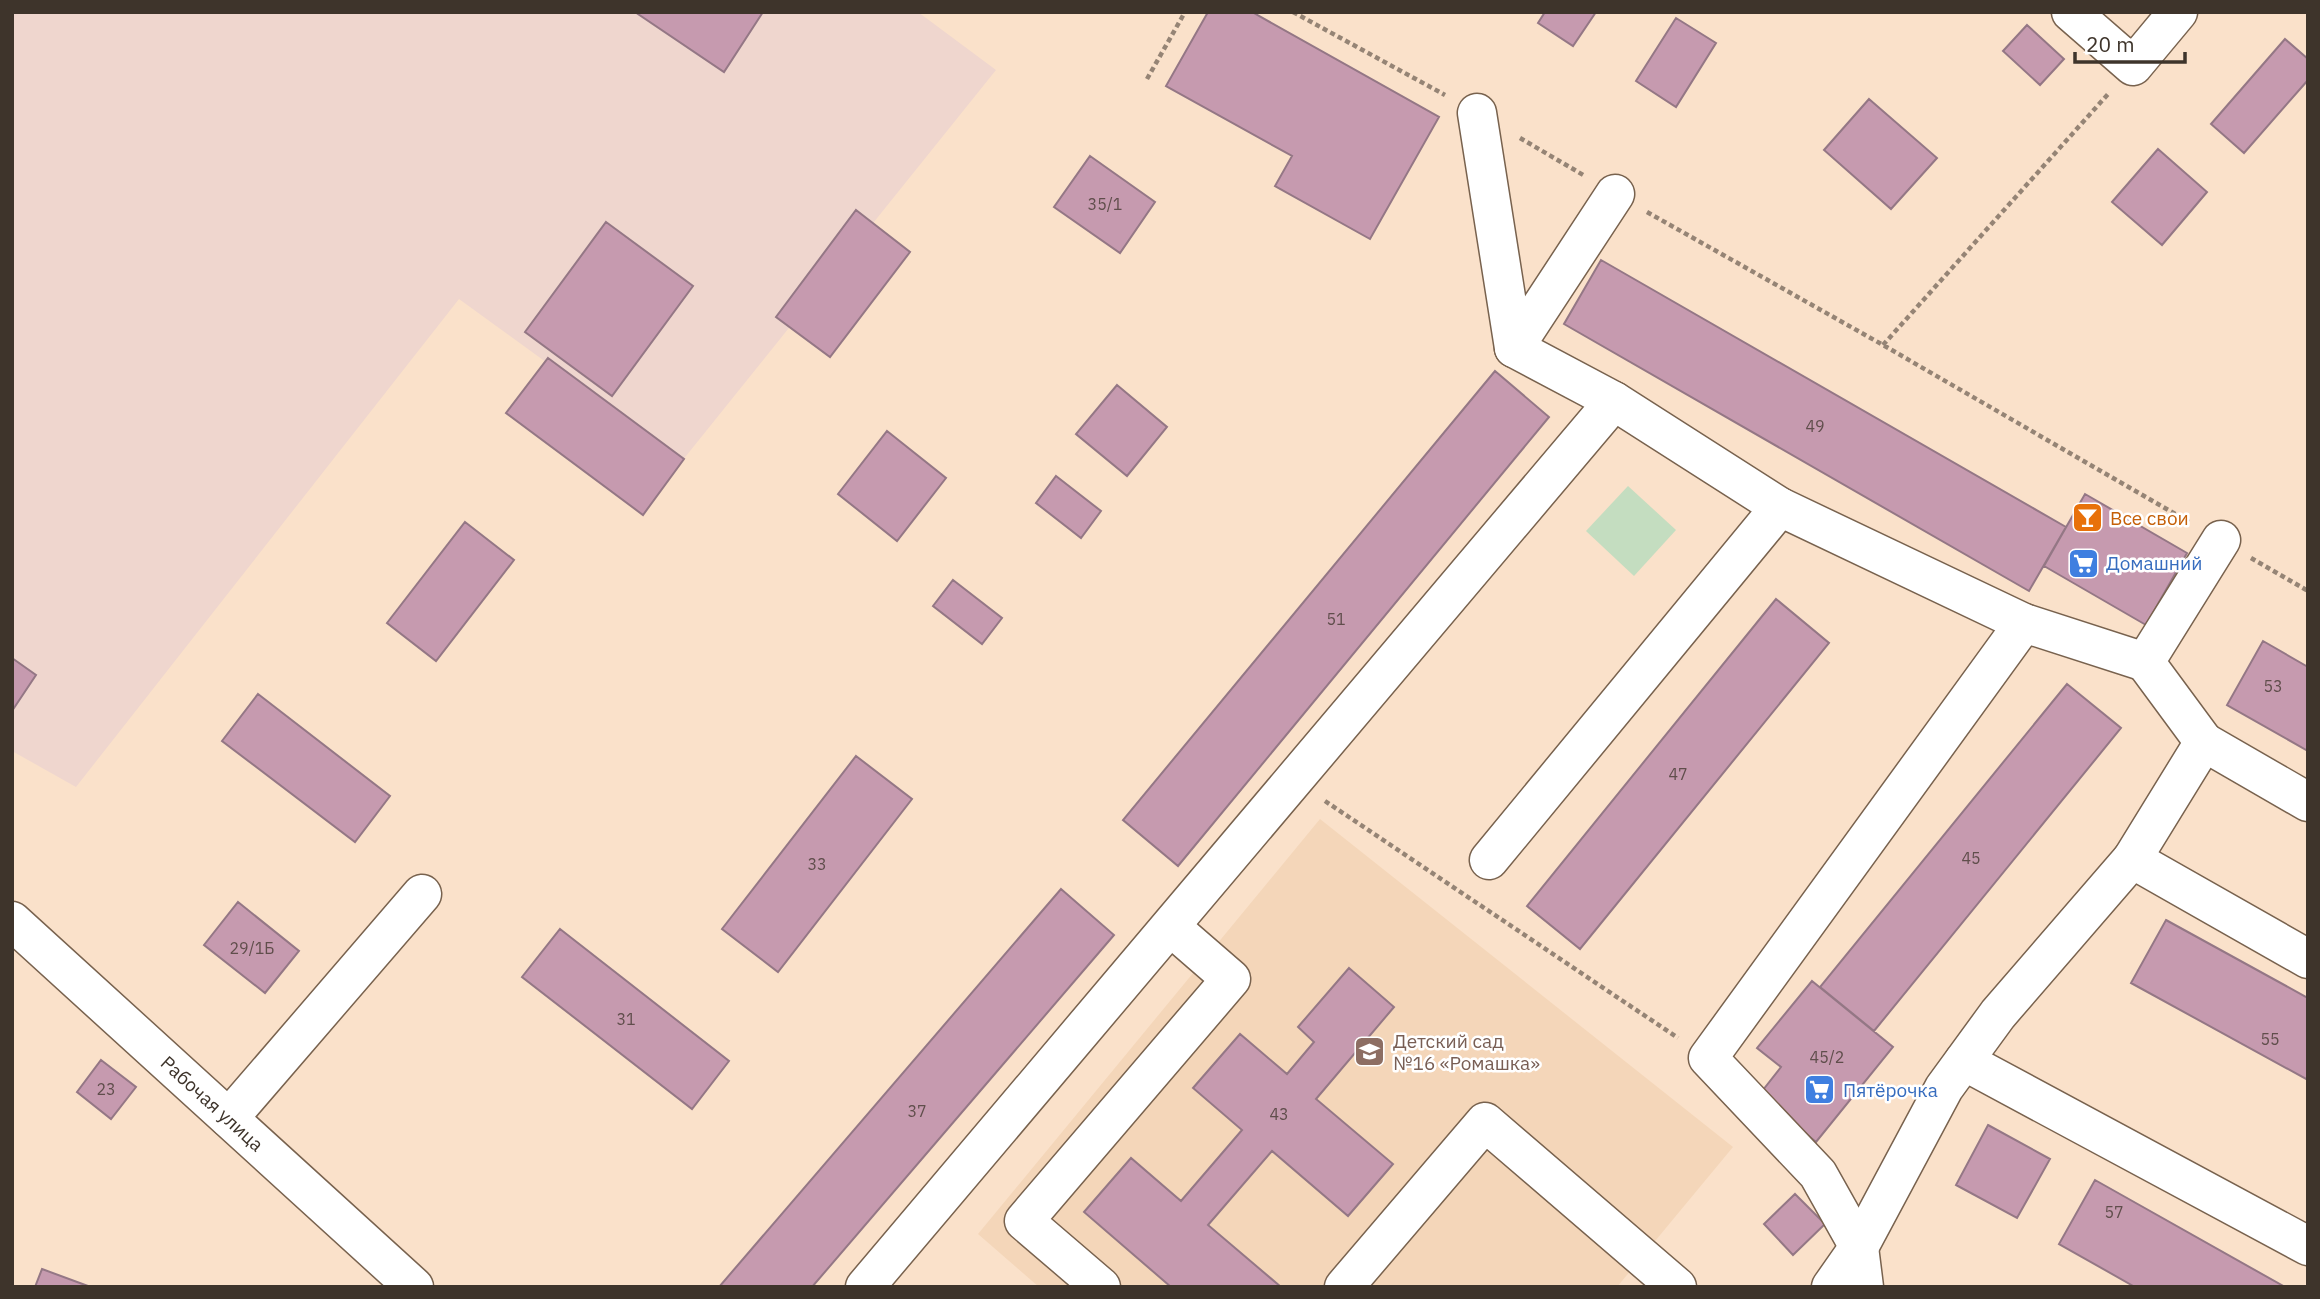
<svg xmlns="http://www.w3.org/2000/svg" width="2320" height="1299" viewBox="0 0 2320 1299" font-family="'IBM Plex Sans',sans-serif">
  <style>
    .built { fill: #f4d6b9 }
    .industrial { fill: #efd6ce }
    .green { fill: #c4ddc0 }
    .building { fill: #c69aaf; stroke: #947785; stroke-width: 2 }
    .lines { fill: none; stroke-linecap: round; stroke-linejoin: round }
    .minor-casing { stroke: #78624e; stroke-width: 41 }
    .path { stroke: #958475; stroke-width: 4.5; stroke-dasharray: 5 3.5; stroke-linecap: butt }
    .minor { stroke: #fff; stroke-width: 38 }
    .labels { text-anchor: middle; stroke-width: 5; stroke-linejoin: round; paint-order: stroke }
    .number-label { font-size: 16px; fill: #604e4c }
    .food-label { font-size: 19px; fill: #c56008; stroke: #fff; text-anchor: start }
    .shop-label { font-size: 19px; fill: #366cbe; stroke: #fff; text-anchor: start }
    .education-label { font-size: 19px; fill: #785e54; stroke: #fff; text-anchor: start }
    .street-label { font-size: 19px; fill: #3e342b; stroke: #fff }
  </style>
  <rect width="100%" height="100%" fill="#fae1ca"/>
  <path class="built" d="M1320,819L1733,1147L1617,1287H1039L978,1234Z"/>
  <path class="industrial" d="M12,12H918L996,70L682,461L459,299L76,787L12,751Z"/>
  <path class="green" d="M1628,486L1676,530L1634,576L1586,531Z"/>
  <path class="building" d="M635,12H763L724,72Z
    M1208,12H1252L1439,117L1370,239L1275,186L1292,156L1166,86Z
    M1545,12H1596L1573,46L1538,23Z
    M1676,18L1716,43L1676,107L1636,81Z
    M2027,25L2064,59L2040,85L2003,51Z
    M2285,39L2308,59V80L2244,153L2211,124Z
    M1869,99L1937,158L1891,209L1824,150Z
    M2158,149L2207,192L2162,245L2112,202Z
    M1090,156L1155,202L1120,253L1054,207Z
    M856,210L910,252L830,357L776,317Z
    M606,222L693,286L612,396L525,332Z
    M1601,260L2066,527L2029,591L1564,324Z
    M548,358L684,459L643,515L506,413Z
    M1495,371L1549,417L1178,866L1123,820Z
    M1117,385L1167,427L1127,476L1076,434Z
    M887,431L946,478L897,541L838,494Z
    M1056,476L1101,511L1081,538L1036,503Z
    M2085,494L2187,553L2146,625L2044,566Z
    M465,522L514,560L436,661L387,623Z
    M953,580L1002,618L982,644L933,606Z
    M1776,599L1829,643L1580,949L1527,906Z
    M2263,641L2308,667V751L2227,705Z
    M12,658L36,675L12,711Z
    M2067,684L2121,728L1874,1031L1820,987Z
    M258,694L390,796L355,842L222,741Z
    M856,756L912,799L778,972L722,929Z
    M1061,889L1114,935L812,1287H719Z
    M238,902L299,951L265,993L204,945Z
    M2166,920L2308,998V1080L2131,983Z
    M560,929L729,1061L692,1109L522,977Z
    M1349,968L1394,1007L1316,1099L1393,1164L1348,1216L1272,1151L1208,1225L1281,1287H1171L1084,1212L1131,1158L1181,1201L1242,1130L1193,1088L1240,1034L1287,1074L1314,1042L1298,1027Z
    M1812,981L1893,1047L1816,1142L1759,1095L1781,1067L1757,1048Z
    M101,1060L136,1087L111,1119L77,1092Z
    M1988,1125L2050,1159L2017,1218L1956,1185Z
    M2095,1180L2285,1287H2135L2059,1244Z
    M1795,1194L1825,1224L1793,1255L1764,1224Z
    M42,1269L88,1286V1287H35Z"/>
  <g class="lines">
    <defs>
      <g id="minor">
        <path d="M2071,12L2133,66L2178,12"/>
        <path d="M1477,113L1514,348"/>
        <path d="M1614,401L1514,348L1615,194"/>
        <path d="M2204,742L2308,802"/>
        <path d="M2132,859L2308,959"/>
        <path d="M1489,860L1780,507"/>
        <path id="s1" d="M12,921L414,1287"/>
        <path d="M1964,1061L2308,1246"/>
        <path d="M229,1118L422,894"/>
        <path d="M865,1287L1614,401L1780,507L2024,623L2145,662"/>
        <path d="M1101,1287L1024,1221L1231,979L1171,927"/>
        <path d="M1344,1287L1485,1122L1677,1287"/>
        <path d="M1831,1287L1859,1247L1944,1088L1998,1014L2132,859L2204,742L2145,662L2221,540"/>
        <path d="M1864,1287L1859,1247L1818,1174L1708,1058L2024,623"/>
      </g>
    </defs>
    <use href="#minor" class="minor-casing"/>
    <path class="path" d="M1293,12L1445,95
      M1147,79L1185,12
      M1520,138L1585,176
      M1647,212L1883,345L2189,522
      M1883,345L2109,93
      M2251,558L2308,591
      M1325,801L1678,1038"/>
    <use href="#minor" class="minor"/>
  </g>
  <defs>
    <symbol id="bar-square" viewBox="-11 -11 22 22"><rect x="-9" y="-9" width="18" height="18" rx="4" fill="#e8710a" stroke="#fff"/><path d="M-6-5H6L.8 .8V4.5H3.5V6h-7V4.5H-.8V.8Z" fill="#fff"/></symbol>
    <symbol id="supermarket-square" viewBox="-11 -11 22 22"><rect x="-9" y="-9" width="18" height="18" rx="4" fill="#3f7fe0" stroke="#fff"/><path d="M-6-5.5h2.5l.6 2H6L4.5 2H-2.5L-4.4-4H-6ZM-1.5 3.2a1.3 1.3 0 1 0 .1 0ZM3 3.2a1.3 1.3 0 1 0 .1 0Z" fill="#fff"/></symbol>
    <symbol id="school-square" viewBox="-11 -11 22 22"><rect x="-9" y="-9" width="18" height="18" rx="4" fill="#8d6e63" stroke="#fff"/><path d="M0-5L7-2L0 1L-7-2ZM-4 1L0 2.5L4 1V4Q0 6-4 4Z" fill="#fff"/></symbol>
  </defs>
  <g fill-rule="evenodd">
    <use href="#bar-square" x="2070" y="500" width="35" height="35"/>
    <use href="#supermarket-square" x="2066" y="546" width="35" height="35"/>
    <use href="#school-square" x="1352" y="1034" width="35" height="35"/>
    <use href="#supermarket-square" x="1802" y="1072" width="35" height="35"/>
  </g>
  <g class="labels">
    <g class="number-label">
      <text x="1105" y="210">35/1</text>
      <text x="1815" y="432">49</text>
      <text x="1336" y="625">51</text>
      <text x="2273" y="692">53</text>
      <text x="1678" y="780">47</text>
      <text x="1971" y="864">45</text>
      <text x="817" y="870">33</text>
      <text x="252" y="954">29/1Б</text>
      <text x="626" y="1025">31</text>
      <text x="2270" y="1045">55</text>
      <text x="1827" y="1063">45/2</text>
      <text x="106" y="1095">23</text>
      <text x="917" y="1117">37</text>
      <text x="1279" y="1120">43</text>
      <text x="2114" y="1218">57</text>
    </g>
    <g class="food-label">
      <text x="2110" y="525">Все свои</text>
    </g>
    <g class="shop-label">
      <text x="2106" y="570">Домашний</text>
      <text x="1843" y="1097">Пятёрочка</text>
    </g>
    <g class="education-label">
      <text x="1393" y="1048">Детский сад<tspan x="1393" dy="22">№16 «Ромашка»</tspan></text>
    </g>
    <g class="street-label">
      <text dy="7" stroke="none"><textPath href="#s1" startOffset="271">Рабочая улица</textPath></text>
    </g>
  </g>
  <rect width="2320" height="1299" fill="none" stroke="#3e342b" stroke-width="28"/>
  <path d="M2075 52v10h110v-10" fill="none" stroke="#3e342b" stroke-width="3.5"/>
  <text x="2086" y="52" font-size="21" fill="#3e342b" stroke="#ffffff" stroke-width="5" paint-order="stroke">20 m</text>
</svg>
